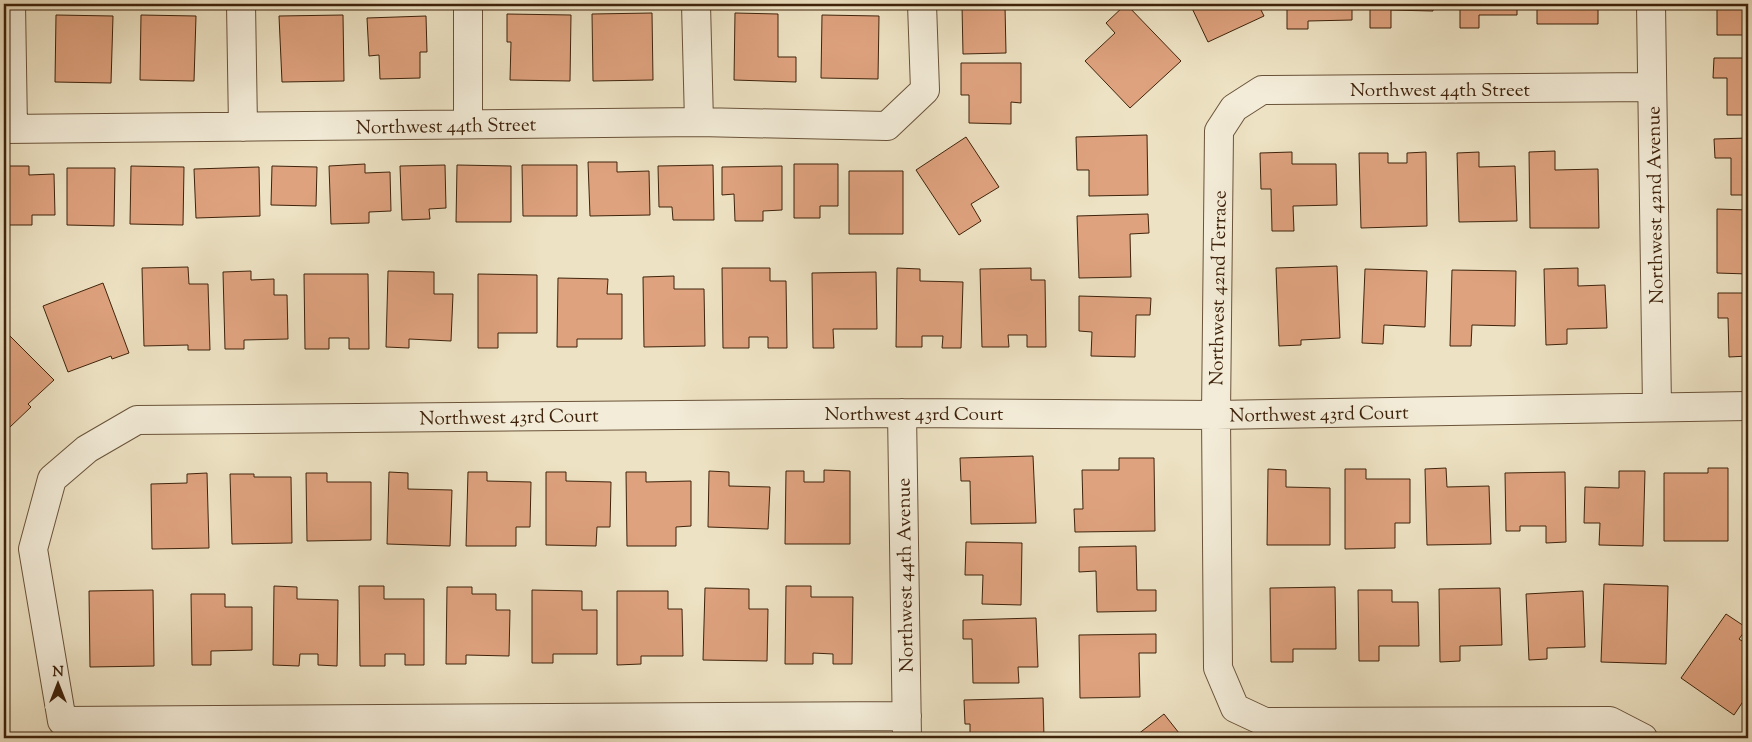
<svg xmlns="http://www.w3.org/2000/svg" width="1752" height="742" viewBox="0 0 1752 742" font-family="'Sorts Mill Goudy',serif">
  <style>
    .building { fill: #dea27e; stroke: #3f230b }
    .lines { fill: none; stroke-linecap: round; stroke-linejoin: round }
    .street-casing { stroke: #6a5339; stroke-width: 30 }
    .street { stroke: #f3ecd8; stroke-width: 28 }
    .labels { text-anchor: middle; stroke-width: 4.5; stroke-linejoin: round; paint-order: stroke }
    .street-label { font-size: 19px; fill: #3f230b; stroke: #f3ecd8 }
  </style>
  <rect width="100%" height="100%" fill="#ede2c3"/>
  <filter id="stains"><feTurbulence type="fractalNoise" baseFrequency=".004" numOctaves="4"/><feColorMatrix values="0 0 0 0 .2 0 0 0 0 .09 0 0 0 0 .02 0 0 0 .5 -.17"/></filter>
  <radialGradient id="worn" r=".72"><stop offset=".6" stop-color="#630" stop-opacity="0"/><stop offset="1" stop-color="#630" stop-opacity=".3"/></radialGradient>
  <path class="building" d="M50,4H111V9L50,8Z
    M152,4H198V8H152Z
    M276,4H339V8H276Z
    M591,4H650V5L591,6Z
    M735,4H795V5L735,6Z
    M818,4H878L877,6Z
    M1126,4L1181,61L1130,108L1085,61L1115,33L1106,23Z
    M1190,4H1258L1264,16L1208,42Z
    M1287,4H1352V20L1308,21V29H1287Z
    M1370,4H1433V11L1391,10V28H1370Z
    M1460,4H1517V15H1479V28H1460Z
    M1537,4H1598V24H1537Z
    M1717,4H1748V35H1717Z
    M962,6H1005L1006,53L963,54Z
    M652,13L653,80L593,81L592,14Z
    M735,13L778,14V57H796V82L734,80Z
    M507,14L571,15L570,81L510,80L511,42H507Z
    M56,15L113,16L111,83L55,82Z
    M141,15L196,16L194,81L140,80Z
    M343,15L344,81L282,82L279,16Z
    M822,15L879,16L878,79L821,78Z
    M426,16L427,52H420V78L380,79L379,55L369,56L367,18Z
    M1714,58H1748V115H1727V78H1713Z
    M961,63H1021V103L1011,102V124L969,123V95H961Z
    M1147,135L1148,195L1089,196V170H1077L1076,137Z
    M966,137L999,187L971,204L981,221L959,235L916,170Z
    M1748,138V195H1731V158H1715L1714,139Z
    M1555,151V170L1598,169L1599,228H1530L1529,152Z
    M1292,152V164H1336L1337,205L1293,206L1294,231H1272L1271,189H1261L1260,153Z
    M1426,152L1427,226L1361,228L1359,153H1388V163H1407V153Z
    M1479,152V167L1515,166L1517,221L1459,222L1457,153Z
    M588,162H617V172L649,171L650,215L590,216Z
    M365,164V173L390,172L391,211L369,212V223L331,224L329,166Z
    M794,164H838V206H820V218H794Z
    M445,165L446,208L429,209L430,219L402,220L400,166Z
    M457,165L511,166V222H456Z
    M522,165H577V216H523Z
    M713,165L714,220H673L672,207H659L658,166Z
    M4,166H29V175L54,174L55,215H32V225H4Z
    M131,166L184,167L183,225L130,224Z
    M272,166L317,167L316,206L271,205Z
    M782,166V210L763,211V221H735L734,194L722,195V167Z
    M259,167L260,216L196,218L194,169Z
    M67,168H115L114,226L67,225Z
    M849,171H903V234H849Z
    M1717,209L1748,210V274L1717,273Z
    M1148,214L1149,233L1130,234L1131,277L1079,278L1077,216Z
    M1337,266L1340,338L1301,340V345L1279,346L1276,268Z
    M188,267L189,284H208L210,350H188V345L144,346L142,268Z
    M722,268H770V281H786L787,348H768V337H749V348H723Z
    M897,268L920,269V281L963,282L961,348H942L943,336H922V347H896Z
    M1031,268V280H1045L1046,347H1027V335H1008L1009,347H982L980,269Z
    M1578,268V286L1605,285L1607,328L1567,329V344L1546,345L1544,269Z
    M1365,269L1427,271L1425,327L1384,325L1383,344L1362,343Z
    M1452,270L1516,271L1515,326L1472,325L1471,346H1450Z
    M251,271V280L274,279V295H287L288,339L244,340V349H225L223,272Z
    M388,271L434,272V294H453L451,341L409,339V348L386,347Z
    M876,272L877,329H833L834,348H813L812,273Z
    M304,274H368L369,349H349V338H329V349H305Z
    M478,274L537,275V333H498V348H478Z
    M674,276V289H704L705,346L644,347L643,277Z
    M558,278L608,279L607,294H622V339H577V347H557Z
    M103,283L129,353L112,359L111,356L68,372L43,306Z
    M1718,293H1748V356L1729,357L1728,318H1718Z
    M1079,296L1151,298L1150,315H1136L1135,357L1091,356L1092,332L1079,331Z
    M4,330L54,380L28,404L31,407L10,427L4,421Z
    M1033,456L1036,523L971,524L970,481H961L960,458Z
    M1119,458H1154L1155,531L1075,532L1074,509H1083L1082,470H1119Z
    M1446,468L1447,487L1489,486L1491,544L1427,545L1425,469Z
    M1708,468H1728V541H1664V473H1708Z
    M1268,469L1286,470V487L1330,488V545H1267Z
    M1345,469H1366V479H1410V523H1395V548L1345,549Z
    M824,470L850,471V544H785L786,471H804V482H824Z
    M709,471L729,472V486L770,487L768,529L708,527Z
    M1619,471H1645L1643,546L1599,545L1600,523H1584L1585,487L1619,488Z
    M389,472L408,473V489L452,490L450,546L387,544Z
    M468,472H487V481L531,482L530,527H516V546H466Z
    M546,472H566V481L611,482L610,527H597L596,546L546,545Z
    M626,472H646V482L691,481V526L676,527V546H627Z
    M1565,472L1566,542L1546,543V526H1520V531H1506L1505,473Z
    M207,473L209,548L152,549L151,484L187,483V474Z
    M306,473H327V482H371V540L307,541Z
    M230,474H254V477H291L292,543L232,544Z
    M1744,486H1748V539H1743Z
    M966,542L1022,543L1021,605L982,604L983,575H965Z
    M1136,546L1137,590H1156V611L1097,612L1096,571L1079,572V547Z
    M1604,584L1668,586L1666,664L1601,662Z
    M274,586L297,587V599L338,600L337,666L318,665V654H300L299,666L273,665Z
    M359,586H384V599H424V665H405V654H385V666H360Z
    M786,586H811V597H853L852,664H833V654L813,653V664H785Z
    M447,587H472V594H496V610H510L509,656L466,655V664H446Z
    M1335,587L1336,649H1293V662H1271L1270,588Z
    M705,588L749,589V609H768L767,661L703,660Z
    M1500,588L1502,645L1460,646V661L1440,662L1439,589Z
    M153,590L154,666L90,667L89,591Z
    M532,590L582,591V610H597V654H553V663H532Z
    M1358,590H1392V602H1418L1419,646H1379V661H1359Z
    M617,591H668V609H682L683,656H641V664L617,665Z
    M1583,591L1585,647L1547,648V659L1529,660L1526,594Z
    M191,594H225V607H252V650L211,651V665H192Z
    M1726,614L1747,628L1739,639L1748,645V694L1734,715L1681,678Z
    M1036,618L1038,667H1018L1019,683H973L972,639H963V620Z
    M1156,634V653H1139L1140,697L1080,698L1079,635Z
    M1043,698L1044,738H970V724H965L964,700Z
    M1164,714L1179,733L1176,735L1179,738H1133Z"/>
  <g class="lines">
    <defs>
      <path id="street" d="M11,4L13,129
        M241,4L243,127
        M696,4L699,122
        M1651,4L1657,407
        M468,124V4
        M4,129L699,122L887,126L925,90L922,4
        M902,413L907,738
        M907,716L62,721L33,549L52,479L87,449L137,420L902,413L1216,415L1748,406
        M1643,738L1610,721L1265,722L1235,708L1218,668L1216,415L1219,131L1234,108L1262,90L1651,87"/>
    </defs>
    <use href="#street" class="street-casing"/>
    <use href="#street" class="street"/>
  </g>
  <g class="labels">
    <g class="street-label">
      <text x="1440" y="96">Northwest 44th Street</text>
      <text transform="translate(446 125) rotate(-1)" y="7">Northwest 44th Street</text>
      <text transform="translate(1654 205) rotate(-91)" y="7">Northwest 42nd Avenue</text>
      <text transform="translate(1217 288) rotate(-89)" y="7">Northwest 42nd Terrace</text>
      <text x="914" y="420">Northwest 43rd Court</text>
      <text transform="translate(1319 413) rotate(-1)" y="7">Northwest 43rd Court</text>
      <text transform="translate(509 416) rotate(-1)" y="7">Northwest 43rd Court</text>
      <text transform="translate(904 575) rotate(-91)" y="7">Northwest 44th Avenue</text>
    </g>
  </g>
  <rect width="1752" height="742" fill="none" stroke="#ede2c3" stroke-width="20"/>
  <rect x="5" y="5" width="1742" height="732" fill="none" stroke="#3f230b" stroke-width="2.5"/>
  <rect x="10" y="10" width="1732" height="722" fill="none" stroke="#3f230b"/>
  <g transform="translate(58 684)" stroke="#f3ecd8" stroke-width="4" paint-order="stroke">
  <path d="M0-4L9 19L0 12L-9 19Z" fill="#3f230b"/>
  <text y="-8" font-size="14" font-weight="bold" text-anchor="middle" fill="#3f230b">N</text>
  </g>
  <rect width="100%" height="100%" filter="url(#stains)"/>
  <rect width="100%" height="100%" fill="url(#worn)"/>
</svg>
